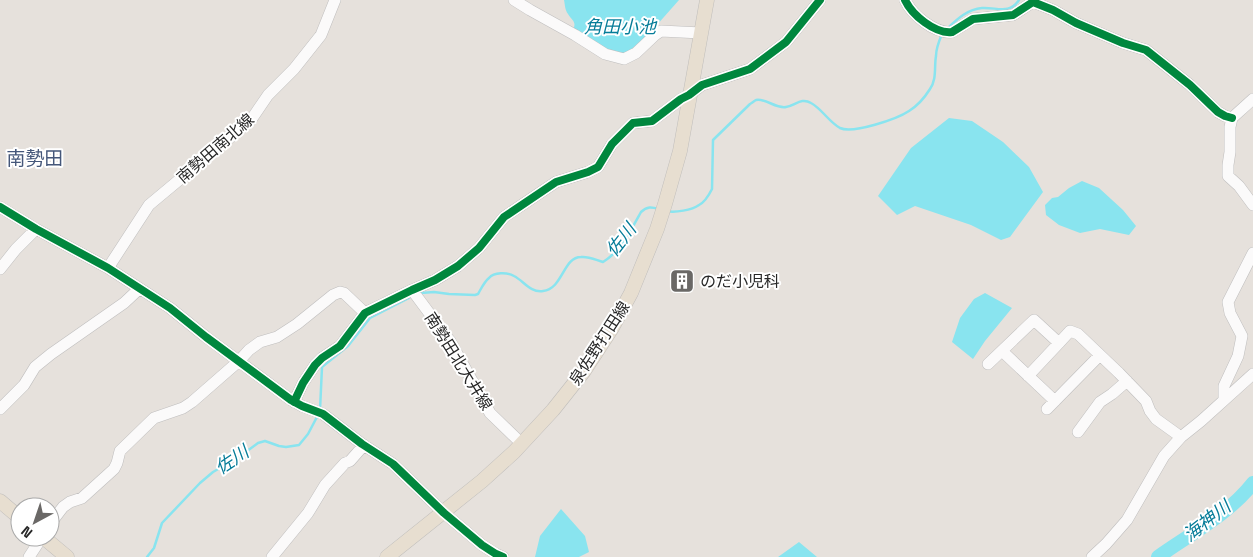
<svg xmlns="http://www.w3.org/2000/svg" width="1253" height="557" viewBox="0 0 1253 557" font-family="'Space Grotesk','Noto Sans JP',sans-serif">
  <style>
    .water { fill: #89e4ef }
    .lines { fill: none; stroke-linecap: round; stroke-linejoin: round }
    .stream { stroke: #89e4ef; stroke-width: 2.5 }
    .river { stroke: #89e4ef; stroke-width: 14 }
    .minor-casing { stroke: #bfbebe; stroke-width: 12 }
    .major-casing { stroke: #bfbdbb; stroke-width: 15 }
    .minor { stroke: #fbfafa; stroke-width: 11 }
    .major { stroke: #e7ded0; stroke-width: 14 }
    .cycleway-casing { stroke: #fff; stroke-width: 11 }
    .cycleway { stroke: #00873e; stroke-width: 8 }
    .labels { text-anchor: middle; stroke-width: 4; stroke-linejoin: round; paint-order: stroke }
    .street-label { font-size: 16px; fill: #272727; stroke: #fff }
    .poi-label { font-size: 16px; fill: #272727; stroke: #fff; text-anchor: start }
    .water-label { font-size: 18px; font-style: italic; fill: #057c98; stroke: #fff }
    .quarter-label { font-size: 19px; fill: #45577a; stroke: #fff }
  </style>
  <rect width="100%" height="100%" fill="#e6e1dc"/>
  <path class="water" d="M564,0H679L656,26L657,28L640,46L620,55L603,49L573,30C577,21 572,21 568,14C565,10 565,5 564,0Z
    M949,118L972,121L1003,142L1029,167L1043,192L1010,237L1001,240L971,225L915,206L897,215L878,196L911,148Z
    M1082,181L1099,188L1123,210L1136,226L1129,235L1100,229L1080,233L1059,225L1046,215L1045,205L1052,198L1058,197L1069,188Z
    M985,293L1012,308L985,341L973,359L952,342L960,318L974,299Z
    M561,509L585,536L589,552L579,557H535L540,536Z
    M799,542L817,557H778Z"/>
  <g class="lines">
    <path class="stream" d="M948,28C957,19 968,9 982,8C997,7 1009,15 1019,0
      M666,211C675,213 692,210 699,205C705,202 709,195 712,189L713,140L750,104C752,103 754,101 756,100C766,98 776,109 786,107C795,106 801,97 811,103C822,109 829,122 840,128C853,134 897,119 909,111C917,106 925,97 930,89C937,79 934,67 936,56C936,48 939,41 942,34
      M421,293L434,292L449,294L475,295L478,294C481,289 484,282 489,278C494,272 507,272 514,276C524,281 530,293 543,291C563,289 563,257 581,257C588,256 596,260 603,262C621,251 631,230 641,212C647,206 652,207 659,209
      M320,410L322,367L348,346L370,318L409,298
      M147,557L154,548L162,523L200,483L213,472L239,457L258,443L265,441L279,446L286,447L299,445L308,434L318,415"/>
    <path class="river" d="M1158,557C1190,534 1228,515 1253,483"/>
    <defs>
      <path id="minor" d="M514,0L530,10L575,35L605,54L624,59L636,53L655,35L661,31L701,33
        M905,0C912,15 935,34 952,32L973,19L1013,15L1033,2L1053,10L1076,23L1123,43L1146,50L1190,85L1218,112L1225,116L1232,118
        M1253,99L1232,118L1230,127V152L1228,165V176L1239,186L1253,205
        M0,207L36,229L108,268L170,308L206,337L291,400L302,406L323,414L362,444L393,464L444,513L482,545L496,554L503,557
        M108,268L149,205L251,120L268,95L294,69L321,35L335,0
        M0,269L16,249L36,229
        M412,290L450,341L490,413L522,444
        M1002,351L1055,401
        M988,364L1034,320L1059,343L1070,331L1078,334L1119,373L1146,401L1150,411L1156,419L1181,437
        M1028,376L1059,343
        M1224,400V386L1238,356L1242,336L1230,313L1228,302L1253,253
        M294,402L303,383L315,365L322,358L340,346L365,313L412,290L435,280L458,266L479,248L504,217L556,182L588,172L598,167L612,144L633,123L652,121L681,99L689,95L702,85L750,69L786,42L820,0
        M0,409L24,385L35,367L51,354L124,303L139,289
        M1047,409L1100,355
        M1078,432L1100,402L1112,394L1127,381
        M50,524L63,507L70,502L82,498L114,469L117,463L120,451L154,418L183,408L192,402L239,361L249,350L260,342L277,337L297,324L333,295L340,292L344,293L365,313
        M29,557L42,537
        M272,557L308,513L325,485L345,463L350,461L364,445
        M1092,557L1106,544L1127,520L1164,456L1181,437L1201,421L1253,374"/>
      <path id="major" d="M0,501L20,518
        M43,537L67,557
        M387,557L482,481L514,452L553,410L584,371L612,328L631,293L657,229L665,204L680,151L707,0"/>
    </defs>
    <use href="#minor" class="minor-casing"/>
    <use href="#major" class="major-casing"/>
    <use href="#minor" class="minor"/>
    <use href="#major" class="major"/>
    <defs>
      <path id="cycleway" d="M905,0C912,15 935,34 952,32L973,19L1013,15L1033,2L1053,10L1076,23L1123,43L1146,50L1190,85L1218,112L1225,116L1232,118
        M0,207L36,229L108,268L170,308L206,337L291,400L302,406L323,414L362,444L393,464L444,513L482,545L496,554L503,557
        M294,402L303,383L315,365L322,358L340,346L365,313L412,290L435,280L458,266L479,248L504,217L556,182L588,172L598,167L612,144L633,123L652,121L681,99L689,95L702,85L750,69L786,42L820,0"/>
    </defs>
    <use href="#cycleway" class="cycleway-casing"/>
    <use href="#cycleway" class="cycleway"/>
  </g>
  <defs>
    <symbol id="building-square" viewBox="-11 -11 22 22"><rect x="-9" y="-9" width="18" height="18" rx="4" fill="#6a6866" stroke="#fff"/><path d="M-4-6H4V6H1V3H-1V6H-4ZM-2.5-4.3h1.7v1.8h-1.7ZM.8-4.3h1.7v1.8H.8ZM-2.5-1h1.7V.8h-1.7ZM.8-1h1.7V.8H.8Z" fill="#fff"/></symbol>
  </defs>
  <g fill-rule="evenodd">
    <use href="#building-square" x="668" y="267" width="28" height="28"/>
  </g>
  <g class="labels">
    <g class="street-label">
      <text transform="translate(215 148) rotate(-41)" y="6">南勢田南北線</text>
      <text transform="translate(599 343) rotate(-57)" y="6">泉佐野打田線</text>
      <text transform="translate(459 361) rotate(58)" y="6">南勢田北大井線</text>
    </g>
    <g class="poi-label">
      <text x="700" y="287">のだ小児科</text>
    </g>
    <g class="water-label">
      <text x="620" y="33">角田小池</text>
      <text transform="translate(621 240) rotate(-52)" y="6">佐川</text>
      <text transform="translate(232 460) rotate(-34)" y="6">佐川</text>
      <text transform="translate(1207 521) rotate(-38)" y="6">海神川</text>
    </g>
    <g class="quarter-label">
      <text x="35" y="165">南勢田</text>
    </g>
  </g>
  <g transform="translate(35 522) rotate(220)"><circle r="24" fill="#ffffff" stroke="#a9a9a9"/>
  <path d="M0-4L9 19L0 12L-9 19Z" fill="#6a6866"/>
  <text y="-8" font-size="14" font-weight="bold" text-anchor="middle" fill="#272727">N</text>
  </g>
</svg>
